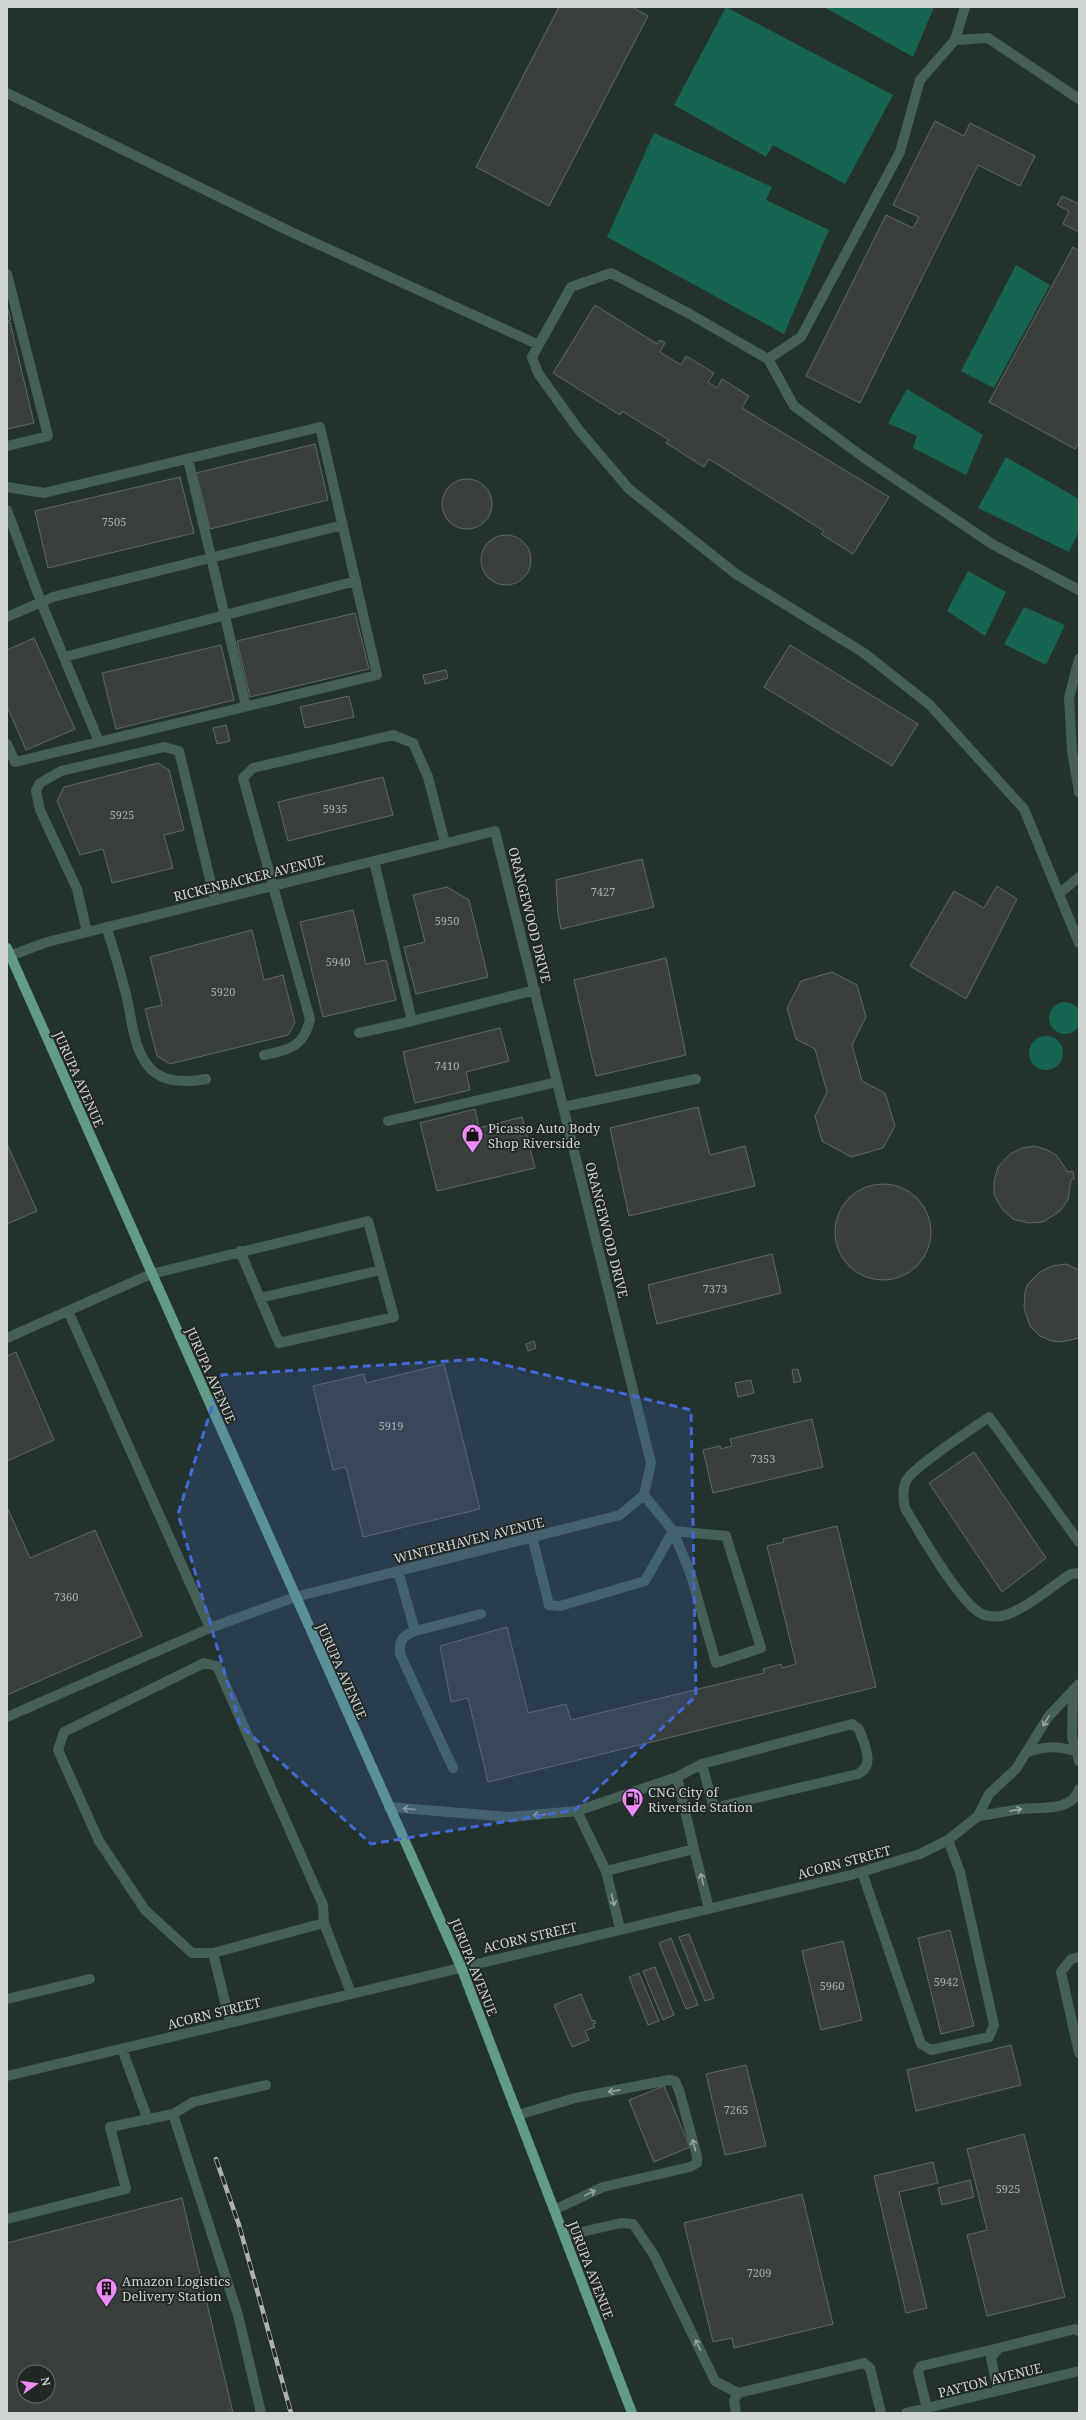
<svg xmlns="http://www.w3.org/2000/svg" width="1086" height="2420" viewBox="0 0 1086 2420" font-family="'Noto Serif',serif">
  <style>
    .built { fill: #24322e; fill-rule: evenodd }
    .water { fill: #176452 }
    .building { fill: #383f3d; stroke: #606966; fill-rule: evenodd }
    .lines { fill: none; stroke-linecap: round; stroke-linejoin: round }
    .minor { stroke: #456057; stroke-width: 10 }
    .major { stroke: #619b89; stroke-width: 10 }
    .rail-casing { stroke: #adb1b0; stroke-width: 4.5 }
    .rail { stroke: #202724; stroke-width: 3; stroke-dasharray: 9; stroke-linecap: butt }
    .oneway { stroke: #98a5a1 }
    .marked { fill: #4169d7; fill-opacity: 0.2; stroke: #4169d7; stroke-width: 3; stroke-dasharray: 8 5; stroke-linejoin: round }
    .labels { text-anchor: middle; stroke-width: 3.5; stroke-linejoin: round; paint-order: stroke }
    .number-label { font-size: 11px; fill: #a9aead }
    .street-label { font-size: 13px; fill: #cfd3d2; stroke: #202724 }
    .poi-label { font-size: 13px; fill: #cfd3d2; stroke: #202724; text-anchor: start }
  </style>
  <rect width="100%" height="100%" fill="#202724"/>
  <path class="built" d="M7,7H1079V2413H7ZM24,2372H48V2396H24Z"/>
  <path class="water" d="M726,7L893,95L845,184L773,145L766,157L674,105Z
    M824,7H934L913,57Z
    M654,133L772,187L766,200L829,230L784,334L607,237Z
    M1016,265L1050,285L994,388L961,371Z
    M907,389L983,435L966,475L913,448L917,436L888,423Z
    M1006,457L1079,499V531L1069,552L978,508Z
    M968,571L1006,592L985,636L947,611Z
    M1024,607L1065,625L1046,665L1004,644Z
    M1049 1018a16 16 0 1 1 32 0a16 16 0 1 1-32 0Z
    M1029 1053a17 17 0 1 1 34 0a17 17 0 1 1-34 0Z"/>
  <path class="building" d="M559,7H632L648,16L549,206L476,167Z
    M935,121L964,136L970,123L1035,156L1020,186L978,165L860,403L806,376L886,215L913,228L919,217L893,205Z
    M1062,196L1079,204V232L1063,224L1069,211L1057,205Z
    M1073,247L1079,251V442L1075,449L989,402Z
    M595,305L657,344L660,340L665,343L660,352L681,365L686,356L714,373L708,382L717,388L722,379L749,396L742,408L889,497L853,554L821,534L824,531L709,459L704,467L666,443L669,440L622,411L620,415L553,373Z
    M7,306L11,320L7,321Z
    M10,322L34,423L7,429V323Z
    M315,444L328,500L210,529L196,473Z
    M180,477L194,533L48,568L35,511Z
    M442 504a25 25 0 1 1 50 0a25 25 0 1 1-50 0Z
    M481 560a25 25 0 1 1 50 0a25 25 0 1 1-50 0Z
    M355,613L369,669L250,697L237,641Z
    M34,638L75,729L26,750L7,706V650Z
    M221,645L234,700L116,729L102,673Z
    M790,645L918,724L892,766L764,687Z
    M446,670L448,678L425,684L423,675Z
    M349,696L354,717L305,728L300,707Z
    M226,725L230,741L217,744L213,728Z
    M158,763L169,770L184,830L164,835L173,868L112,883L103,849L80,855L57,801L64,787Z
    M383,777L393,815L288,841L278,802Z
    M642,859L654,907L561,929L558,914L556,880Z
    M997,886L1017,899L966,999L910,966L954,891L984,908Z
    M447,887L469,900L488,977L416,994L404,947L425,942L413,895Z
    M353,910L366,964L386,960L396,1000L323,1017L300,922Z
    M252,930L264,980L283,975L295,1023L288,1035L170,1064L157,1056L145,1009L162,1005L150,957Z
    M666,958L686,1055L596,1076L574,980Z
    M832,972L857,985L866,1017L852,1045L862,1081L885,1093L895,1126L883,1148L851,1157L822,1141L815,1116L827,1092L815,1049L796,1039L787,1008L801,981Z
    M500,1028L509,1061L466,1072L470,1090L415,1103L403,1052Z
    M698,1107L710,1155L745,1146L755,1186L629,1216L610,1128Z
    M475,1109L479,1128L522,1117L535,1168L437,1191L420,1123Z
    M7,1144L37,1211L7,1224Z
    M1035,1146L1047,1150L1056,1155L1068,1172L1073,1171L1074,1179L1071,1180L1068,1200L1060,1211L1043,1222L1028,1223L1013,1219L1003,1210L994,1195V1182L998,1167L1010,1154L1022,1148Z
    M835 1232a48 48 0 1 1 96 0a48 48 0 1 1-96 0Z
    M772,1254L781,1293L657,1324L648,1285Z
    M1066,1264L1079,1270V1338L1061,1342L1052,1341L1040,1336L1030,1326L1024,1308L1025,1292L1028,1284L1040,1272L1052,1266Z
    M534,1341L536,1348L528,1351L526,1344Z
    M16,1352L54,1440L7,1461V1356Z
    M444,1364L480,1509L363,1537L346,1467L333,1470L313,1386L364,1374L366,1383Z
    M798,1369L801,1381L794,1383L792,1370Z
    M751,1380L754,1393L738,1397L735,1383Z
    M812,1419L823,1467L713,1493L703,1450L720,1446L721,1449L732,1446L730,1439Z
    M974,1452L1046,1558L1002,1592L929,1483Z
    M7,1507L30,1558L95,1530L142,1636L7,1695Z
    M837,1526L876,1687L488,1782L468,1698L451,1702L440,1646L507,1627L528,1713L566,1704L571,1720L764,1673L763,1669L781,1664L782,1668L796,1664L767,1546L784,1542L783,1539Z
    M950,1930L974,2026L941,2034L918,1938Z
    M689,1934L714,1998L705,2001L679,1937Z
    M671,1938L698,2005L686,2009L659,1943Z
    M843,1941L862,2020L821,2030L802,1951Z
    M655,1967L674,2015L663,2020L643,1971Z
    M639,1973L659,2021L648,2025L629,1977Z
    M581,1994L592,2021L594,2020L596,2023L593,2024L595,2027L585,2031L589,2040L572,2047L554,2005Z
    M1011,2045L1021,2085L916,2111L907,2070Z
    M746,2065L766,2146L725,2155L706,2074Z
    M664,2086L690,2147L654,2162L629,2100Z
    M1024,2134L1065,2297L987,2316L967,2235L987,2230L967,2149Z
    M933,2162L938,2183L899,2192L927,2308L906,2313L874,2176Z
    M970,2180L974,2197L942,2205L938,2188Z
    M802,2194L833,2324L734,2348L732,2338L713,2342L684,2223Z
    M182,2198L233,2413H7V2243ZM24,2372H48V2396H24Z"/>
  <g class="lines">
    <path class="minor" d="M955,40L965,7
      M7,93L289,231L539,345
      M7,274L48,436L7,446
      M768,359L801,337L900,152L920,80L955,40L988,38L1079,99
      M188,459L246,706
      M7,487L44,493L320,427L377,675L15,762L7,744
      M7,510L41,602L99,742
      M1079,590L992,544L863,457L794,406L768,359L688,313L611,273L571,287L532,357L538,373L578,429L629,489L736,574L864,653L930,705L1024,809L1079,943
      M7,617L53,597L343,525
      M64,657L356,581
      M1079,659L1069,698L1072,751L1079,792
      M374,861L412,1021L535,990
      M1059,894L1079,877
      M106,927C114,949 120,972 126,994C132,1018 133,1054 153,1071C167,1083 190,1082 206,1079
      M87,932L77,889L40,810L36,791L40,783L61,771L164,747L179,751L215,900
      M7,957L47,942L495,831L651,1463L644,1495
      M359,1033L412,1021
      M264,1055C289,1050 304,1047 310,1019L243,778L253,768L393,735L413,743L428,777L445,843
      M563,1107L696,1079
      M388,1121L557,1082
      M260,1298L381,1270
      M68,1311L210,1628L295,1597L620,1515L644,1495
      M7,1338L151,1274L368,1221L394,1317L279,1343L240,1251
      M532,1537L549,1605L560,1606L645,1581L673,1531L726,1536L761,1648L716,1663L691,1575L673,1531L644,1495
      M1079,1542L989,1417C973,1428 912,1468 906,1481C902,1490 903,1499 905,1508C918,1530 961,1605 982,1614C988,1617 1000,1617 1006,1615C1027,1608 1052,1586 1071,1574L1079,1573
      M398,1571L415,1631C402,1636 399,1641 400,1654L453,1768
      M415,1631L481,1614
      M1073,1693L1072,1737L1079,1761
      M7,1717L210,1628
      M1028,1752C1045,1746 1057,1746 1075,1751
      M677,1777L702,1764L852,1724L859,1729C864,1744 876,1765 858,1774L718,1807L713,1805L702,1764
      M389,1807L510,1817L577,1811
      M978,1816C992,1814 1007,1811 1021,1809C1039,1807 1073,1812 1079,1789
      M694,1849L709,1909
      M606,1871L694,1849L677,1777L577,1811L606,1871L620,1929
      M862,1872L921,2044L931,2050L989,2037L994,2025L960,1872L948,1840
      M213,1953H192L145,1910L99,1841L58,1750L64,1732L204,1663L217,1666L323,1905L324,1923
      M1079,1957L1071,1959L1061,1972L1079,2053
      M7,1999L90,1979
      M230,2022L213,1953L324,1923L351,1993
      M122,2049L148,2120
      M7,2076L851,1875L920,1854L948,1840L978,1816L989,1794L1016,1769L1048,1717L1079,1684
      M173,2114L193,2102L266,2085
      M518,2115L575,2098L669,2080L675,2081L679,2090L697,2156V2163L690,2167L603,2187L554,2210
      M7,2219L126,2189L110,2127L173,2114L238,2315L261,2413
      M564,2236L621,2223L633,2224L654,2255L715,2381L738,2393L864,2363L870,2368L881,2413
      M998,2391L991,2358L999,2348L1075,2329L1079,2331
      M927,2408L918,2372L921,2366L999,2348
      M736,2413L734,2401L738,2393
      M906,2413L1079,2371"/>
    <path class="major" d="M7,948L461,1967L632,2413"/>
    <defs>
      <path id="rail" d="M216,2159L239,2225L291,2413"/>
    </defs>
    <use href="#rail" class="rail-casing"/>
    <use href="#rail" class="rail"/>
  </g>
  <defs><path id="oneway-shaft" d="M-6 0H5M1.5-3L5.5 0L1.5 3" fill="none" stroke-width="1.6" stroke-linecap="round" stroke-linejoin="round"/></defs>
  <g class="oneway">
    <use href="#oneway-shaft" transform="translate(1046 1721) rotate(122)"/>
    <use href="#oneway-shaft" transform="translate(409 1809) rotate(-175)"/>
    <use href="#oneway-shaft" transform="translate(1016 1810) rotate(-10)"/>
    <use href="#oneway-shaft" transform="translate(539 1815) rotate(175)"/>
    <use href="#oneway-shaft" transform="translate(702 1879) rotate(-104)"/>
    <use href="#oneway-shaft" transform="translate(613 1900) rotate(76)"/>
    <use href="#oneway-shaft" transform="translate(614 2091) rotate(169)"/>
    <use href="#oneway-shaft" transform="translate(694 2145) rotate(-105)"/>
    <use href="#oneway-shaft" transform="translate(590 2193) rotate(-26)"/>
    <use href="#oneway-shaft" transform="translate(698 2345) rotate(-116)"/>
  </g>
  <path class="marked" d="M480,1359L691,1410L696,1696L575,1810L371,1844L240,1725L178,1514L222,1375Z"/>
  <defs>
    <symbol id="shop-pin" viewBox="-11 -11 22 30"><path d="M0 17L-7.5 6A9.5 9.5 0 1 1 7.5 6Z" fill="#ed8cf9" stroke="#202724"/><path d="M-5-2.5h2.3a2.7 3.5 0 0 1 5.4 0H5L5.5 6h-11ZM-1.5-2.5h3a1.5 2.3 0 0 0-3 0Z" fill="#111"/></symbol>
    <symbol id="fuel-pin" viewBox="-11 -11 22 30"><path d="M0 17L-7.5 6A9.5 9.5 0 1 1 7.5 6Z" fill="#ed8cf9" stroke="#202724"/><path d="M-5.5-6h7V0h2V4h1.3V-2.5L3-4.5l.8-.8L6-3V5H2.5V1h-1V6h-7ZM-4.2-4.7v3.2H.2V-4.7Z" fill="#111"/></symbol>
    <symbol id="building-pin" viewBox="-11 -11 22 30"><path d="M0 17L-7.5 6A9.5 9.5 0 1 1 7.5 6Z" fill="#ed8cf9" stroke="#202724"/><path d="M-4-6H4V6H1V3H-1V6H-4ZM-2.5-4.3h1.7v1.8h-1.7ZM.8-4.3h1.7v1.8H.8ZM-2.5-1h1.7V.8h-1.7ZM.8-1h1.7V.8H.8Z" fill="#111"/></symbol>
  </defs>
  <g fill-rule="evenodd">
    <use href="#shop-pin" x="460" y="1122" width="25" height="34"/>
    <use href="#fuel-pin" x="620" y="1786" width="25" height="34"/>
    <use href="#building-pin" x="94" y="2276" width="25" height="34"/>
  </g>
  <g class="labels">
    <g class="number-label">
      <text x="114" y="526">7505</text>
      <text x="335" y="813">5935</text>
      <text x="122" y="819">5925</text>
      <text x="603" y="896">7427</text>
      <text x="447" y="925">5950</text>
      <text x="338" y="966">5940</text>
      <text x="223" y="996">5920</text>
      <text x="447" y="1070">7410</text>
      <text x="715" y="1293">7373</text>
      <text x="391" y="1430">5919</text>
      <text x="763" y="1463">7353</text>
      <text x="66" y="1601">7360</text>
      <text x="946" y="1986">5942</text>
      <text x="832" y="1990">5960</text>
      <text x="736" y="2114">7265</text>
      <text x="1008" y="2193">5925</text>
      <text x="759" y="2277">7209</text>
    </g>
    <g class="street-label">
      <text transform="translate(249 878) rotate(-14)" y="5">RICKENBACKER AVENUE</text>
      <text transform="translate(530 915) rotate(76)" y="5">ORANGEWOOD DRIVE</text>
      <text transform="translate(79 1079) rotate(66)" y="5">JURUPA AVENUE</text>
      <text transform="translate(607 1230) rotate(76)" y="5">ORANGEWOOD DRIVE</text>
      <text transform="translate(211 1375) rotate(66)" y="5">JURUPA AVENUE</text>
      <text transform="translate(469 1540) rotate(-14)" y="5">WINTERHAVEN AVENUE</text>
      <text transform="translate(342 1671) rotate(66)" y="5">JURUPA AVENUE</text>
      <text transform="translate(844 1862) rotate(-15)" y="5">ACORN STREET</text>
      <text transform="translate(530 1937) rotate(-13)" y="5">ACORN STREET</text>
      <text transform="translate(474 1967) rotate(68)" y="5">JURUPA AVENUE</text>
      <text transform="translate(214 2013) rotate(-14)" y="5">ACORN STREET</text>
      <text transform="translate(591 2270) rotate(69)" y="5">JURUPA AVENUE</text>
      <text transform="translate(990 2380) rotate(-14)" y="5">PAYTON AVENUE</text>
    </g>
    <g class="poi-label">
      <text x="488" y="1133">Picasso Auto Body<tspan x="488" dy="15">Shop Riverside</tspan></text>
      <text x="648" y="1797">CNG City of<tspan x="648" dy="15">Riverside Station</tspan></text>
      <text x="122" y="2286">Amazon Logistics<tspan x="122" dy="15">Delivery Station</tspan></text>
    </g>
  </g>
  <rect width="1086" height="2420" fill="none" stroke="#cfd3d2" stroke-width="16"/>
  <g transform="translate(36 2384) rotate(76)"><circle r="19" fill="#202724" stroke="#666c6a"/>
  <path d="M0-3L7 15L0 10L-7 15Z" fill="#ed8cf9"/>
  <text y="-6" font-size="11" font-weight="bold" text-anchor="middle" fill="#cfd3d2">N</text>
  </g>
</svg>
